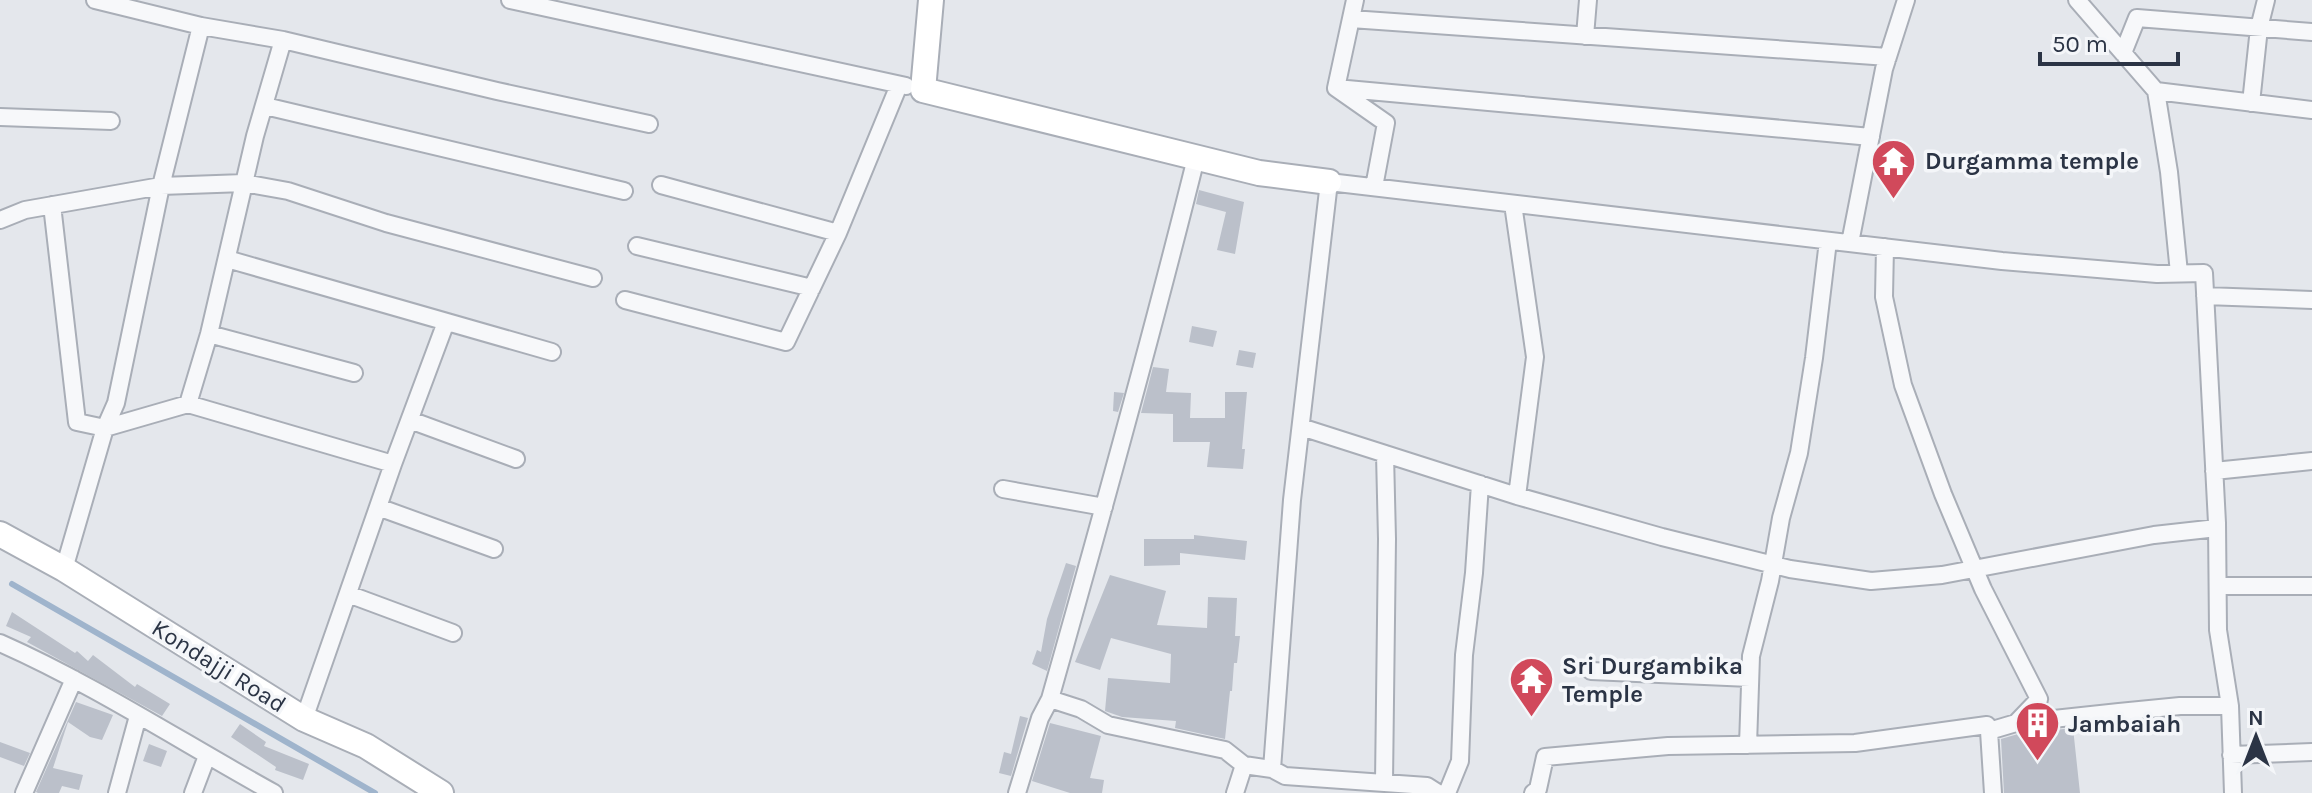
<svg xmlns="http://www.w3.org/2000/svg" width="2312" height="793" viewBox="0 0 2312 793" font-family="Karla,sans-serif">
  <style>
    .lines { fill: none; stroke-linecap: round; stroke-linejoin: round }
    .stream { stroke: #9fb4cc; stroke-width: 6 }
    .building { fill: #bbc0ca }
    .street-casing { stroke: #a9aeb7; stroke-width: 20 }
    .secondary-casing { stroke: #a9aeb7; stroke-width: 28 }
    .street { stroke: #f7f8fa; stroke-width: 16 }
    .secondary { stroke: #fff; stroke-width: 24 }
    .labels { text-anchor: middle; stroke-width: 7; stroke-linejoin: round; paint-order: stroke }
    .poi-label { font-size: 24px; font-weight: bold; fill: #2b3445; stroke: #f4f6f9; text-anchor: start }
    .street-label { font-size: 24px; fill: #2b3445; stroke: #f4f6f9 }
  </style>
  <rect width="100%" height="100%" fill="#e4e7ec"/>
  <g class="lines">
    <path class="stream" d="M12,584L375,793"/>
  </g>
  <path class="building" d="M1199,190L1244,202L1235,254L1217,250L1226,212L1196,204Z
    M1192,326L1217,331L1213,347L1189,342Z
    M1239,350L1256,353L1253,368L1236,365Z
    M1153,367L1169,369L1166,392L1191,393L1190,418H1225V392H1247L1242,449H1245L1243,469L1207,467L1210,442H1173V414L1141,413Z
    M1114,392L1124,393L1118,412L1113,411Z
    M1194,535L1247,541L1245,560L1180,553V565L1144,566V539H1194Z
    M1066,563L1076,566L1047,671L1032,664L1037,650L1041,652L1047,619Z
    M1110,575L1166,591L1157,625L1207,628L1208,597L1237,598L1235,636H1240L1237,663H1234L1232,691H1230L1225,739L1175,728L1176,721L1122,717L1105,711L1108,678L1170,683L1171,654L1111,638L1100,670L1075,662Z
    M12,612L75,653L77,651L88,661L93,655L135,687L137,684L170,704L162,716L27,642L31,637L6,626Z
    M76,702L113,715L102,740L90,737L68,722L53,768L83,775L79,790L62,786L59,793H38L36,792Z
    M1020,716L1028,718L1011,776L999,773L1004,752L1011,754Z
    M1050,723L1101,736L1090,778L1104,780L1102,793H1070L1032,781Z
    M240,724L266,742L264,746L309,764L303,780L275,770L276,767L231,737Z
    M2073,728L2080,793H2004L2001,739L2018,734Z
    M0,742L30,753L24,766L0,757Z
    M149,744L167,751L161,767L143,761Z"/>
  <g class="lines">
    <defs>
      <path id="street" d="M95,0L201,26L283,40
        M510,0L906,86
        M1355,0L1336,88L1386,123L1374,187
        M2077,0L2156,91L2169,172L2179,273
        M1351,19L1888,57
        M1585,36L1588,0
        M2123,53L2137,18L2312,32
        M1336,88L1871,137
        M2156,91L2312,110
        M2251,103L2259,28L2266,0
        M265,106L624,191
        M0,117L111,121
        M661,185L838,233
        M1513,204L1535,357L1517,496
        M52,205L77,422L105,428L188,404L393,464
        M0,220L25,210L161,186L244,183L288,191L386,223L593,278
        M1850,243L1884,69L1906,0
        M637,246L812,288
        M1885,247L1884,297L1903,385L1943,494L1983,589L2039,699L2016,723
        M227,259L552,352
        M2205,296L2312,300
        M625,300L786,342L838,233L899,85
        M209,334L354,373
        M188,404L209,334L255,136L283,40L497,91L649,124
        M410,420L516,459
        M1301,427L1517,496L1662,537L1790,569L1871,581L1942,575L2154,535L2217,528
        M2214,471L2312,461
        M1003,489L1104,507
        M378,507L494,549
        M64,569L105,428L116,403L161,186L201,26
        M2218,586H2312
        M348,594L453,633
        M0,643C95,685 183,743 274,793
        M1591,671L1750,678
        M1050,699L1081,709L1108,725L1225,750L1244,765
        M304,719L393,464L446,322
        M1989,731L1993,793
        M1748,745L1751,656L1770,581L1781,518L1799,453L1814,358L1828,241
        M2231,755L2312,752
        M1272,769L1292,500L1329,182L2002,261L2157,274L2204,273L2217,523L2218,630L2230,706L2233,793
        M1384,782L1387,539L1385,454
        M24,793L74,679
        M117,793L138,716
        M193,793L207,756
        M1017,793L1040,718L1050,699C1101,519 1151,339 1196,158
        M1235,793L1244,765L1272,769L1285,776L1427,786L1438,793
        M1447,793L1460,761L1464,655L1474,573L1480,484
        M1533,793L1538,789L1545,757L1668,746L1855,743L1987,725L1989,731L2016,723L2119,712L2180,706H2230"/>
      <path id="secondary" d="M931,0L923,90L1259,173L1329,182
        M0,534L64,569L304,719L366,746L441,793"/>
    </defs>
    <use href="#street" class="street-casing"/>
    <use href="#secondary" class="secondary-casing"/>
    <use href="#street" class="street"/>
    <use href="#secondary" class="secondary"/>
  </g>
  <defs>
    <symbol id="temple-pin" viewBox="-11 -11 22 30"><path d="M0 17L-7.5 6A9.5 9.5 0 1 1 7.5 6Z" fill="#d1495b" stroke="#f4f6f9"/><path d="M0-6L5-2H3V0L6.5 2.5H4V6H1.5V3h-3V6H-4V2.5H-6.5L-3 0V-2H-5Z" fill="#fff"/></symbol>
    <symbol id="building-pin" viewBox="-11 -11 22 30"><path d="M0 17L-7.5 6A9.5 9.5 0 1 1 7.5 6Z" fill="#d1495b" stroke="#f4f6f9"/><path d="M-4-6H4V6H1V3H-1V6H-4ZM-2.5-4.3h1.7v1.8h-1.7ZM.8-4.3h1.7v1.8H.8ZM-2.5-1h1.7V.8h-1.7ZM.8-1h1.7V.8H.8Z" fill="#fff"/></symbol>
  </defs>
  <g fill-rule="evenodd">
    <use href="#temple-pin" x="1868" y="136" width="51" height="69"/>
    <use href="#temple-pin" x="1506" y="654" width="51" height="69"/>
    <use href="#building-pin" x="2012" y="698" width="51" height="69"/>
  </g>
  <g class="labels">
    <g class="poi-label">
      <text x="1925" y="169">Durgamma temple</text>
      <text x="1562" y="674">Sri Durgambika<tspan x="1562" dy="28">Temple</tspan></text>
      <text x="2068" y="732">Jambaiah</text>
    </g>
    <g class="street-label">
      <text transform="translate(219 666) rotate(32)" y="8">Kondajji Road</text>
    </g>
  </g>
  <g transform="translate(2256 737)" stroke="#f4f6f9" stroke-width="6" paint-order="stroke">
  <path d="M0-6L14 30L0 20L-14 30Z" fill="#2b3445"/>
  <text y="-12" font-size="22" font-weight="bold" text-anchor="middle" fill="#2b3445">N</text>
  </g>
  <path d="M2040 52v12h138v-12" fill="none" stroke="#2b3445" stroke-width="4"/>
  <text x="2052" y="52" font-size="24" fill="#2b3445" stroke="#f4f6f9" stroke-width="6" paint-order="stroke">50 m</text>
</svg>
